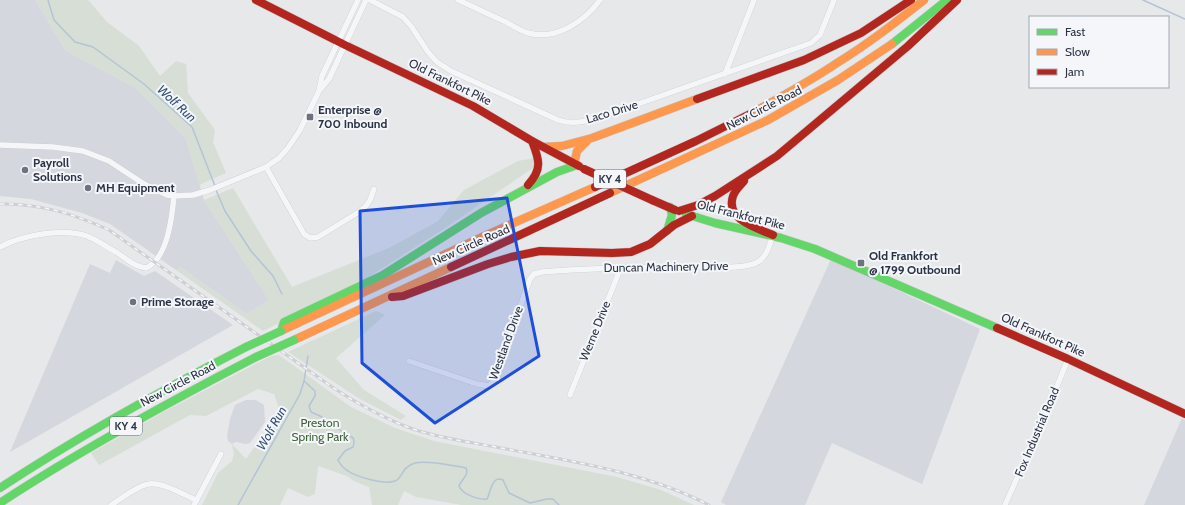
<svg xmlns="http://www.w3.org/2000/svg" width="1185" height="505" viewBox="0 0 1185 505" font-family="Cabin,sans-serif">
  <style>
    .built { fill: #d4d7dd }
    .green { fill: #d6ded6 }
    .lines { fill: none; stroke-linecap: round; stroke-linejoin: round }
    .stream { stroke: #b4c4d5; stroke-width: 1.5 }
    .street-casing { stroke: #c4c6c8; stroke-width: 6 }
    .fast-casing { stroke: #c4c6c8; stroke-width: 9 }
    .slow-casing { stroke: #c4c6c8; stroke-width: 9 }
    .jam-casing { stroke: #c4c6c8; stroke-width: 9 }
    .street { stroke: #f5f6f7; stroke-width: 5.5 }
    .fast { stroke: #63d668; stroke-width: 8 }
    .slow { stroke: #ff974d; stroke-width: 8 }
    .jam { stroke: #b3261e; stroke-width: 8 }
    .rail-casing { stroke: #cecfd2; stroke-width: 3 }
    .rail { stroke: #f4f6f9; stroke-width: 1.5; stroke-dasharray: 4.5; stroke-linecap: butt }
    .fast-bridge-casing { stroke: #c4c6c8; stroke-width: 9; stroke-linecap: butt }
    .jam-bridge-casing { stroke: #c4c6c8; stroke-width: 9; stroke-linecap: butt }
    .fast-bridge { stroke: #63d668; stroke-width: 8 }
    .jam-bridge { stroke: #b3261e; stroke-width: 8 }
    .marked { fill: #1d4ed8; fill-opacity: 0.2; stroke: #1d4ed8; stroke-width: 3; stroke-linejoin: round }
    .poi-dot { fill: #6c737f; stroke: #f4f6f9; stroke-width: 1.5 }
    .labels { text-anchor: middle; stroke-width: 4; stroke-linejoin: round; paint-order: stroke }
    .shield { fill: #f4f6f9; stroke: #676e7b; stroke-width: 1 }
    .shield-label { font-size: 11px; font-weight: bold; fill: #2b3445 }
    .street-label { font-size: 12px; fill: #2b3445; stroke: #f4f6f9 }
    .poi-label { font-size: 12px; font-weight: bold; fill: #2b3445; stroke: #f4f6f9; text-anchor: start }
    .park-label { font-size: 12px; fill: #3f6138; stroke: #f4f6f9 }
    .water-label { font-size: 13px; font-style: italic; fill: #34527a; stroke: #f4f6f9 }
  </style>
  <rect width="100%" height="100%" fill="#e6e8ea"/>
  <path class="built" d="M0,0H35L66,51L136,88L186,139L204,200L269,300L247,314L180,267L176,270L110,224L82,213L31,199L0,196Z
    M831,259L980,329L922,484L832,443L805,505H726L721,502Z
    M116,260L144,276L155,271L233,325L10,452L90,264L110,273Z
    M246,400H256L264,405L265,422L250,443L246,444L236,442L232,444L228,441L227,436L230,419L235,405Z
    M1182,418L1185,420V505H1144Z"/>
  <path class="green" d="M35,0H88L107,22L139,46L160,76L176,61L186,64L188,93L215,130L213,142L226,173L199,185L186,139L136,88L66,51Z
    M535,158L533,168L445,228L353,287L263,331L176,270L180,267L247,314L269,300L204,200L233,188L292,287L391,247L438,221L464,190L518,161Z
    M376,311L385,315L336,358L364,390L406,416L401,420L360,399L288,352Z
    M279,355L351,407L395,428L434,441L617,477L661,490L694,505H462L416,497L404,491L398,505H372L369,487L354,481L347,476L318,466L315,494L308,497L288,488L280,505H202L218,473L232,461L234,454L232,444L246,459L280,411L274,394L258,389L206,416L190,415L99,465L91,453L167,410L271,356Z"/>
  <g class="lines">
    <path class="stream" d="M48,0L54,20L75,42L93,47L144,84L192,127L215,186
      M1143,0L1185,19
      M216,190L225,211L251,251L273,276L282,294
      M304,381L315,391V396L309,406L311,412C325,417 334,425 345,434C348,437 351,435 353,438C355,441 354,444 353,447L345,451L338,460C340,464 343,468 348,471C357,477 384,485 395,481C403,478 401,467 415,463C427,460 449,465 462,467L466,468L467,472C466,478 461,480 459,486C462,494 478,500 487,499C491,491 492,475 503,480L509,493L530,503L547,499H553L559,505
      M238,505L300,394L304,381L308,356"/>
    <defs>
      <path id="street" d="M370,0L403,17L411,26L428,52L437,62L451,71L558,120C578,127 599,117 618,111L811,43L820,35L834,0
        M458,0C474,7 490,15 506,22C513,26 521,31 528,33C556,41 585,21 600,0
        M725,74L754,0
        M319,91L322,76L358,0
        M0,145L53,147L83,151L109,161L144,184L167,195L174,196L193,195L210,190L266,167L279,158L288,148L300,130L319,91L329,79L366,0
        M266,167L299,225L304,234L310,238L318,237L359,212L366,206L370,200L374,189
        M0,247C23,235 62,228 87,236C97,240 107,247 116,252C126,258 134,267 146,268C168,258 172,217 174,196
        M409,361L477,384L489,386L493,382L530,279L534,274L542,272C591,268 640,267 689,267C707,266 740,270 756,263C767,258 769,246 773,235
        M570,395L621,267
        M111,505C121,499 138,485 149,484C163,482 184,495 196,500
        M194,505L221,454
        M1005,505L1049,406L1068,359"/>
      <path id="fast" d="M892,44L947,0
        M686,214L715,223L781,238L815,249L997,328
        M667,231L672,215L670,207
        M281,331L284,322L383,275L481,213L557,172L577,165
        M0,488C79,436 162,390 246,347
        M0,503C82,449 169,402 256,357"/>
      <path id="slow" d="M750,114C779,98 809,82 837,63C868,44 896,22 924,0
        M543,147L562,146L592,138L697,99
        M574,164L577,151L587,141
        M610,193L768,120L838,80L892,44
        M281,331L482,237L595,187
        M294,340L451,267"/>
      <path id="jam" d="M256,0L345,45L473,106L532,141L579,166
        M697,99L804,60L861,33L911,0
        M744,181C740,186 735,190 733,196C725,220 757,228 773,235
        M528,185C543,169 539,159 532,141
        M595,187L696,141L750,114
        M652,200L675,210
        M679,211L698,205L715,196L777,156L908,46L957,0
        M451,267L610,193
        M392,297L403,296L488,264L511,257L540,251L612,253L631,252L650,244L674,225L692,216
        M997,328L1068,359L1185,414"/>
    </defs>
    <use href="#street" class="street-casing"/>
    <use href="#fast" class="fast-casing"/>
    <use href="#slow" class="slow-casing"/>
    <use href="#jam" class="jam-casing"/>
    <use href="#street" class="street"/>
    <use href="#fast" class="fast"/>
    <use href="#slow" class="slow"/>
    <use href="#jam" class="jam"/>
    <defs>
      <path id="rail" d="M0,204C39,203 74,214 109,230L335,389C360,405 385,419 413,429C440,438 468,442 496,447C569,461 643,471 709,505"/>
    </defs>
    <use href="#rail" class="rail-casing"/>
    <use href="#rail" class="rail"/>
    <defs>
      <path id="fast-bridge" d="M246,347L281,331
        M256,357L294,340"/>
      <path id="jam-bridge" d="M584,169L652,200"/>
    </defs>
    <use href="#fast-bridge" class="fast-bridge-casing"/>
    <use href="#jam-bridge" class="jam-bridge-casing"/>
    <use href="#fast-bridge" class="fast-bridge"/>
    <use href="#jam-bridge" class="jam-bridge"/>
  </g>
  <path class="marked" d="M507,198L539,356L435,423L362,363L360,211Z"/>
  <g class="poi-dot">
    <rect x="306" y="113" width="8" height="8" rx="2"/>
    <circle cx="25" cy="170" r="4"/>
    <circle cx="88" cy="188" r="4"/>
    <rect x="857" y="259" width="8" height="8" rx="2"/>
    <circle cx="133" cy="302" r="4"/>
  </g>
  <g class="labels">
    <g class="shield">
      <rect x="594" y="170" width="32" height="18" rx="3"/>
      <rect x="110" y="417" width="32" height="18" rx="3"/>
    </g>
    <g class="shield-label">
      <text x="610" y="183">KY 4</text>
      <text x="126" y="430">KY 4</text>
    </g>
    <g class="street-label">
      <text transform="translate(450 82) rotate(26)" y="4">Old Frankfort Pike</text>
      <text transform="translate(764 108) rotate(-27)" y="4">New Circle Road</text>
      <text transform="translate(612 112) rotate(-17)" y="4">Laco Drive</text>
      <text transform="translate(741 215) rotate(14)" y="4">Old Frankfort Pike</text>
      <text transform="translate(471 245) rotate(-24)" y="4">New Circle Road</text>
      <text transform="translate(666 267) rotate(-1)" y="4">Duncan Machinery Drive</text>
      <text transform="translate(595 331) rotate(-68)" y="4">Werne Drive</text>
      <text transform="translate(1043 335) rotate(24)" y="4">Old Frankfort Pike</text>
      <text transform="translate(506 343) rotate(-70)" y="4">Westland Drive</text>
      <text transform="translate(178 384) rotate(-28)" y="4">New Circle Road</text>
      <text transform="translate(1037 432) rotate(-67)" y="4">Fox Industrial Road</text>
    </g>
    <g class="poi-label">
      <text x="318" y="114">Enterprise @<tspan x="318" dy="14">700 Inbound</tspan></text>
      <text x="33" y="167">Payroll<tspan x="33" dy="14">Solutions</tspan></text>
      <text x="96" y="192">MH Equipment</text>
      <text x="869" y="260">Old Frankfort<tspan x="869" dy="14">@ 1799 Outbound</tspan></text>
      <text x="141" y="306">Prime Storage</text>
    </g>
    <g class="park-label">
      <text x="320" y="427">Preston<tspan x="320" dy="14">Spring Park</tspan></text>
    </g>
    <g class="water-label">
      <text transform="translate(177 103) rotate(43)" y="5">Wolf Run</text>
      <text transform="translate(271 428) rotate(-61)" y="5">Wolf Run</text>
    </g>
  </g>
  <rect x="1029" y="16" width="140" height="72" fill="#f4f6f9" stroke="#a4a8b1"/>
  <rect x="1037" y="29" width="20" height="6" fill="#63d668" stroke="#a4a8b1"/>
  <text x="1065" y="36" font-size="12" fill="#2b3445">Fast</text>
  <rect x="1037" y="49" width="20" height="6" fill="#ff974d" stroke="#a4a8b1"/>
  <text x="1065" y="56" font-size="12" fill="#2b3445">Slow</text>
  <rect x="1037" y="69" width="20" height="6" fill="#b3261e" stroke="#a4a8b1"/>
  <text x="1065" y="76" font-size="12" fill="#2b3445">Jam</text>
</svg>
